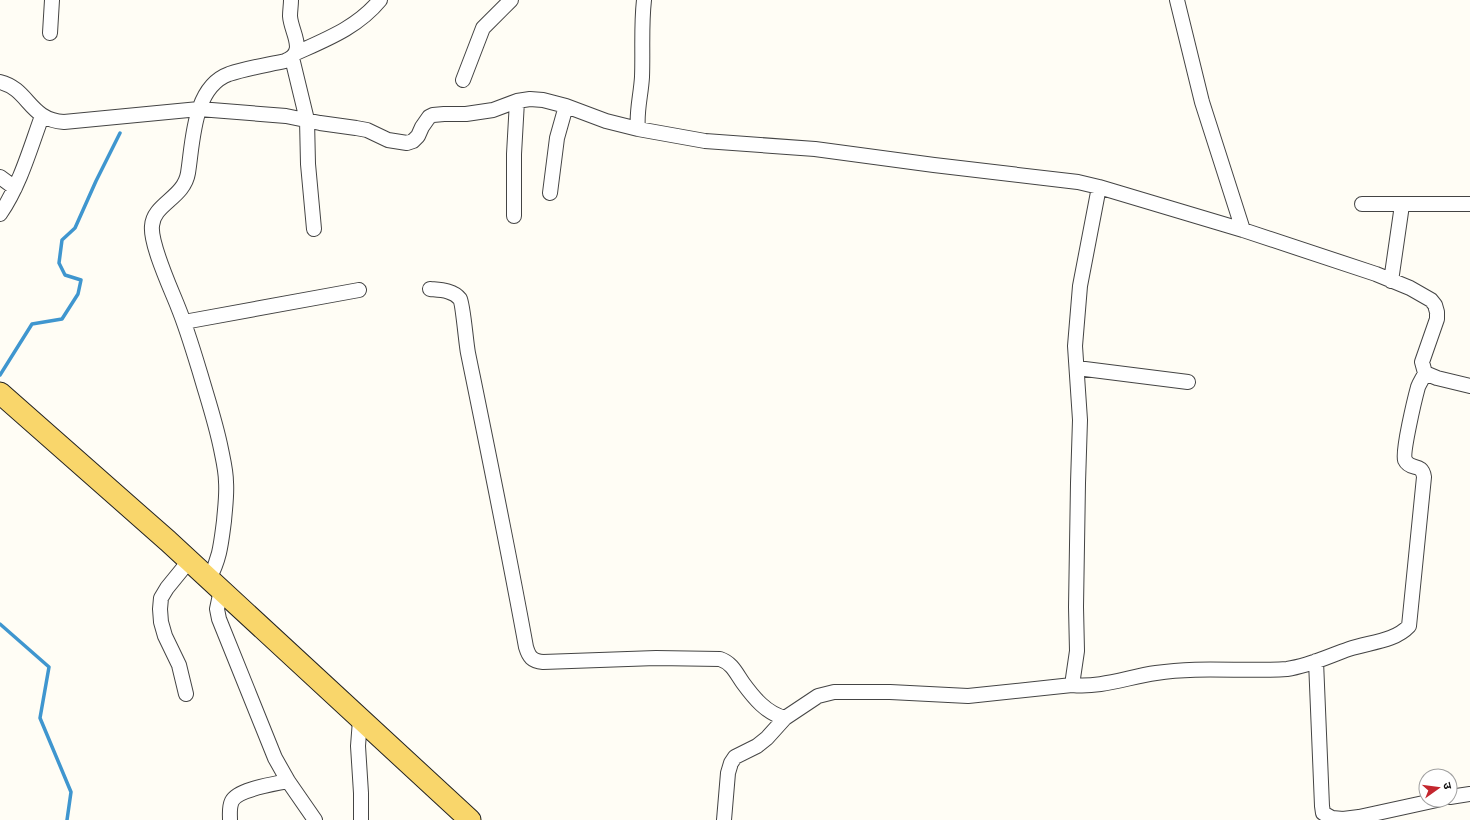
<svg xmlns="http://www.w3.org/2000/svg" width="1470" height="820" viewBox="0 0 1470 820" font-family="'Playfair Display','Noto Sans Devanagari',serif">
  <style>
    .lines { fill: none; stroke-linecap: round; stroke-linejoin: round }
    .stream { stroke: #3f96cf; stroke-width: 3.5 }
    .minor-casing { stroke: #444; stroke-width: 16 }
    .primary-casing { stroke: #222; stroke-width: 23 }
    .minor { stroke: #fff; stroke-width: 14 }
    .primary { stroke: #f9d66b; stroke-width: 21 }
  </style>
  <rect width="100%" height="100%" fill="#fffdf5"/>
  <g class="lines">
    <path class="stream" d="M0,375L32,324L62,319L78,294L81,280L65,275L59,263L62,240L75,228L96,181L120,133
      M0,624L49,667L40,718L71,792L67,820"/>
    <defs>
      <path id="minor" d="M1177,0L1202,102L1243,230
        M50,33L52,0
        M296,53C327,39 358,27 380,0
        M292,58L307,120L308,164L314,229
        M463,80L483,28L511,0
        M0,82C29,89 29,120 64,122L199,109L286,116L320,123L356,128L367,130L388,140L407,143L413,141L418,136L422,127L429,117L433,115L444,114H466L493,110L517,101L530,99L543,100L566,106L606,121L638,129L705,141L815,149L934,165L1078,182L1099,187L1243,230L1376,274L1410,288L1431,300L1435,305L1437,312V319L1422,362L1425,373L1437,378L1470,386
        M638,129C636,112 641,95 642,77C643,52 641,26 644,0
        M0,177L15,188
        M550,193L557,138L566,106
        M1362,204H1470
        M0,214C20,185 30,149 42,116
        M514,216V154L517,101
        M1391,281L1402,205
        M430,289C440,290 453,290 460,299C463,304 466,343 468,353C488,451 508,548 526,647C529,657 532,661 543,662L656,658L720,659C732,663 736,673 743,683C754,698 766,713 785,718
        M184,322L359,290
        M1077,368L1188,382
        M209,579C220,558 221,544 224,521C225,508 227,495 226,482C226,471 223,459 221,449C216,424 208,400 201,376C194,353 187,329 178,307C171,289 150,244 152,226C153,204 184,198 188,173C193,142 193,87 229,74C247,68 267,65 285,61C308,52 291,33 290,16C290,11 291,5 291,0
        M221,590L217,609L219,619L275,758L288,781L315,820
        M1316,661L1322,806L1323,813L1332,818L1343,819L1359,817L1437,800
        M1072,685L1077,651L1076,607L1078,483L1080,420L1075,346L1080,286L1099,187
        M186,694L179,665L165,636L161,622L160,609L161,598L167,588L189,561
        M360,720L358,746L361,793V820
        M1450,797L1470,794
        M230,820C230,814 229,807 232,801C238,789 275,784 288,781
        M724,820L728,773L731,763L735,757L757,746L767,738L785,718L818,696L834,692H890L968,696L1072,685C1101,688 1128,677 1156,673C1200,666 1244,672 1287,669C1309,666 1329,656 1349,649C1369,642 1394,642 1409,626L1424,477C1422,462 1410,471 1405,460C1402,452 1415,398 1418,387C1420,382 1423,378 1425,373"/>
      <path id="primary" d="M0,393L168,541L470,820"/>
    </defs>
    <use href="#minor" class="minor-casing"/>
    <use href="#primary" class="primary-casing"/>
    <use href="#minor" class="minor"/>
    <use href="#primary" class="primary"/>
  </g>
  <g transform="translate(1438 788) rotate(76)"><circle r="19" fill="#ffffff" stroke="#a0a0a0"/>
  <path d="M0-3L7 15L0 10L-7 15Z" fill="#c4262e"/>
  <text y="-6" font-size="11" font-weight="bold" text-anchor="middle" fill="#111111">उ</text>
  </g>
</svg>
